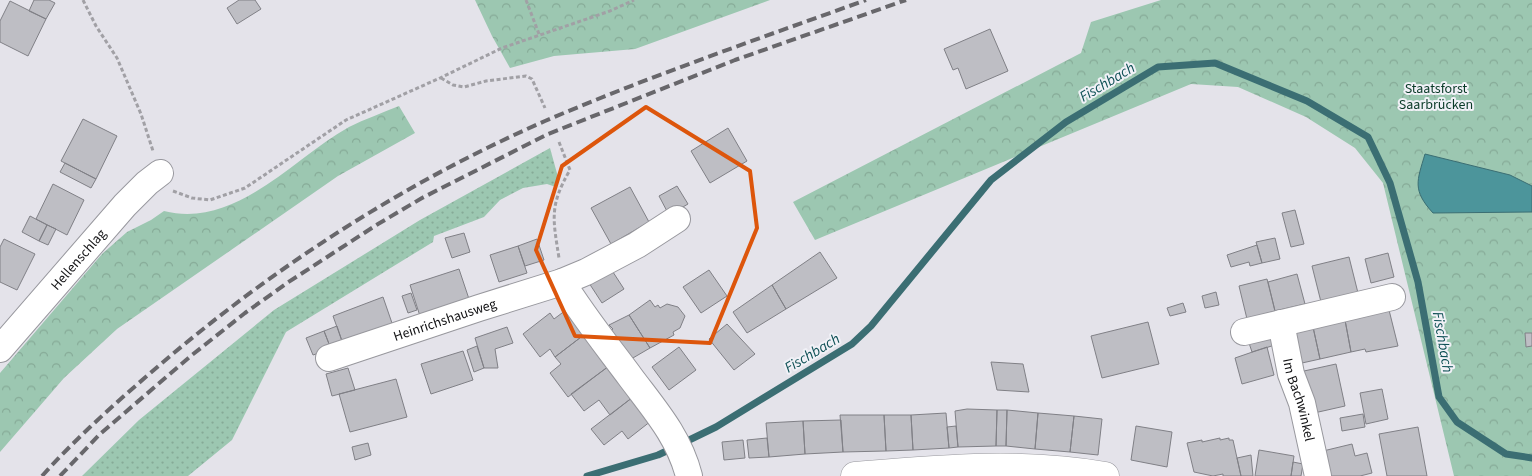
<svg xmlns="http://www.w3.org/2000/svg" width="1532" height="476" viewBox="0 0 1532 476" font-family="'Source Sans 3',sans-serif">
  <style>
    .grass { fill: url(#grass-dots) }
    .forest { fill: url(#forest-crowns) }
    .water { fill: #4c959b; stroke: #3b6e73 }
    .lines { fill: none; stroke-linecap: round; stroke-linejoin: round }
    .stream { stroke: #3b6e73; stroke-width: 7 }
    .building { fill: #bebec4; stroke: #808086 }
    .street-casing { stroke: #98989e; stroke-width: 28 }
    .secondary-casing { stroke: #98989e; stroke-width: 29 }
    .path { stroke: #a1a0a5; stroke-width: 3; stroke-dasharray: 4 2.5; stroke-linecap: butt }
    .street { stroke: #fff; stroke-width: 26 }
    .secondary { stroke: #fff; stroke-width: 28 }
    .rail { stroke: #68676b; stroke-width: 4; stroke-dasharray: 10 5; stroke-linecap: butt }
    .marked { fill: none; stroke: #dd560c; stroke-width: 4; stroke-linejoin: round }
    .labels { text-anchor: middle; stroke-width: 4; stroke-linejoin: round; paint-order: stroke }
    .park-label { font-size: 14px; fill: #093a27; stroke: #f1f1f7 }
    .street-label { font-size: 14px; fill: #131315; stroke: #f1f1f7 }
    .water-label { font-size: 15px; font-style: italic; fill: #0e5055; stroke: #f1f1f7 }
  </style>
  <defs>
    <pattern id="grass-dots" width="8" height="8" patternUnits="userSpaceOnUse" patternTransform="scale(1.25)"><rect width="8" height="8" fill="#9cc7b1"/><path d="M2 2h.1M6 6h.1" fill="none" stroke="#86aa97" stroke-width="1.8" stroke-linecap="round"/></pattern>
    <pattern id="forest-crowns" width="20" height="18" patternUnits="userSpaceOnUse" patternTransform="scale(1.25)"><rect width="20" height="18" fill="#9cc7b1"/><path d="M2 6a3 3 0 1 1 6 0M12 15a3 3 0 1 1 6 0" fill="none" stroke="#86aa97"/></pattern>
  </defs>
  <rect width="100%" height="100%" fill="#e4e3ea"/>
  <path class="grass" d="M550,148L558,177L556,187L547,184L523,188L500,200L484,217L434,236L433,242L286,332L232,440L188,476H82L139,420L274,310L420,220Z"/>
  <path class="forest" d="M475,0H770L635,49L554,56L510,68L492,36Z
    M1161,0H1532V476H1454L1383,183L1355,148L1306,117L1238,87L1191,84L815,240L793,202L1081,53L1091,22Z
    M399,106L415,133L338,176L117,329L64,378L0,452V373L102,254L127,232L151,220L164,211C236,229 292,159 349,127C365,119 382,113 399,106Z"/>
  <path class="water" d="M1425,154L1510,175L1532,186V212L1433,213C1412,190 1417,181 1425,154Z"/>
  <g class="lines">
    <path class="stream" d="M683,443L716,427L852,344L871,326L991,180L1066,122L1158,67L1215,63L1307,101L1368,137L1390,183L1418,282L1439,397L1457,422L1506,454L1532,458
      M587,476L658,455L673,448"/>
  </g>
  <path class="building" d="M34,0H49L55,3L46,19L29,11Z
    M239,0H255L261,9L237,24L227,8Z
    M10,1L46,19L28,56L0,42V21Z
    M990,29L1008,71L966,89L958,68L953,70L944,49Z
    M83,119L117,136L96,179L61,161Z
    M728,128L747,161L710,183L691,151Z
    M65,163L96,179L91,188L60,172Z
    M53,184L84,200L67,235L36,219Z
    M677,186L688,204L669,215L659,196Z
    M630,187L649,222L611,244L591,208Z
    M1295,210L1304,244L1291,247L1282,213Z
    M30,216L47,225L39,241L22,232Z
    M47,225L56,229L48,245L39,241Z
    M464,233L470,252L452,258L445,238Z
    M1275,238L1280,259L1262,263L1256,242Z
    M4,239L35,254L17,290L0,282V247Z
    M537,239L544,260L525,266L518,246Z
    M1257,245L1262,263L1250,266L1249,262L1231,267L1227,255Z
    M518,246L527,273L499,282L490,255Z
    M820,252L837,278L786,309L772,285Z
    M1388,253L1394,277L1371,283L1365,259Z
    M1349,257L1358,293L1321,302L1312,266Z
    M459,269L469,299L420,316L410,285Z
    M611,269L624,289L602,303L589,283Z
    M709,270L727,296L701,313L683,287Z
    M1297,274L1305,304L1275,311L1268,282Z
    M1267,279L1275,311L1247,319L1239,286Z
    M772,285L786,309L747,333L733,312Z
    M1216,292L1219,305L1205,308L1202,296Z
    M411,293L417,310L408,313L402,296Z
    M383,297L393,326L343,344L333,316Z
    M650,300L655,307L658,305L660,308L667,304L678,307L685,316L680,328L673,332L674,335L650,348L629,315Z
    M1183,303L1186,312L1170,316L1167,308Z
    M566,310L585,334L555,357L550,349L540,357L523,334L550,313L554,319Z
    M1389,310L1398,346L1366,352L1365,349L1351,352L1345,320Z
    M629,315L650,348L626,362L606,333L613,329L609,325Z
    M1345,320L1351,352L1320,359L1313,327Z
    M1148,322L1159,364L1102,378L1091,336Z
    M727,324L755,354L734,370L709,339Z
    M337,326L343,344L331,349L324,331Z
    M507,327L513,343L495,349L498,368H484L475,338Z
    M1313,327L1320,359L1302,363L1295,330Z
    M324,331L331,349L313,355L306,338Z
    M1271,332L1275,345L1252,352L1248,340Z
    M1525,333H1532V346L1526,347Z
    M585,334L609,366L568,397L550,373L561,364L555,357Z
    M477,346L484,368L474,372L467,350Z
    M679,347L696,370L669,390L652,367Z
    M1267,347L1274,375L1242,384L1235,358Z
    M463,351L473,380L431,394L421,364Z
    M991,362L1023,364L1029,392L997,390Z
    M1336,364L1345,406L1314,413L1304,371Z
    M609,366L633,397L610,415L599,400L584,411L571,394Z
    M348,368L355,390L332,396L326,374Z
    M396,379L407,417L350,432L339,394Z
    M1382,389L1388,419L1366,424L1360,393Z
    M633,397L651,421L628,439L622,431L604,445L591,429Z
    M967,409L997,410L996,446L958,447L955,411Z
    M997,410H1007L1006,446H996Z
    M1007,410L1038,413L1035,449L1006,446Z
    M946,413L949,448L913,450L911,415Z
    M1038,413L1074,416L1070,452L1035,449Z
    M1363,414L1365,427L1342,431L1340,418Z
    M840,415H884L886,451L843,452Z
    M884,415H911L913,450L886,451Z
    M1074,416L1102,419L1098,455L1070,452Z
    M841,420L843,452L805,454L803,421Z
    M803,421L805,454L769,457L766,423Z
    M956,426L958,447L949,448L947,427Z
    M1136,426L1172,432L1167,467L1131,460Z
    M1418,427L1427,476H1387L1379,434Z
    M767,438L769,457L749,458L747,440Z
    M1220,438V440L1229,438V440H1233L1241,476H1223V474L1213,476L1194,472L1187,443L1202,440V442Z
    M743,440L745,458L724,460L722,442Z
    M368,443L371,455L355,460L352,447Z
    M1352,444L1355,456L1367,453L1372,473L1360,476H1329L1323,451Z
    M1259,450L1294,456L1291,476H1255Z
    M1251,455L1253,476H1241L1237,458Z
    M1293,462L1303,464L1301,476H1291Z"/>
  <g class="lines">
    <defs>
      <g id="street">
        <path d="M562,282C583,316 608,347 631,378C655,410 679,437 689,476"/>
        <path id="s1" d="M1281,323L1291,374L1302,403L1318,476"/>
        <path d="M1244,332L1392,297"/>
        <path id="s2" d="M0,349L125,205L147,183L160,173"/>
        <path id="s3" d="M329,358L479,308L562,282L586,272L637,245L677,219"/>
      </g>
      <path id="secondary" d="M855,476C938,469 1023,461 1105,476"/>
    </defs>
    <use href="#street" class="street-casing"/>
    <use href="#secondary" class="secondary-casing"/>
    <path class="path" d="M83,0L96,26L117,58L141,114L153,151
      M526,0L539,34
      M441,78L453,85L464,87L486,81L526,76L532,79L545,108
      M559,142L570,170C549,206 553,219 559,258
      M173,191L192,198L210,200L245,188L346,120L440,78L502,48L610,11L634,0"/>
    <use href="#street" class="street"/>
    <use href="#secondary" class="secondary"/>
    <path class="rail" d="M42,476C79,435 120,399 162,363C277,265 406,182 545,121C650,76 758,39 866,0
      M60,476L100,434L192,355L245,313L287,283L378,224L422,198L548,134L735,60L906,0"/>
  </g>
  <path class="marked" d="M646,107L750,171L757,228L710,343L575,336L536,250L562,166Z"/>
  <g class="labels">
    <g class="park-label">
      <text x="1436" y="93">Staatsforst<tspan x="1436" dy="16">Saarbrücken</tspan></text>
    </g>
    <g class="street-label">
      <text dy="5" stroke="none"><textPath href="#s2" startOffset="119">Hellenschlag</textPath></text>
      <text dy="5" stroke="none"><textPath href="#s3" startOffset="122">Heinrichshausweg</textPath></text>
      <text dy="5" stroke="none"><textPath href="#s1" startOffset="79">Im Bachwinkel</textPath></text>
    </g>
    <g class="water-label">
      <text transform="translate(1107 82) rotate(-31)" y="5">Fischbach</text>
      <text transform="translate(1443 342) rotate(80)" y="5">Fischbach</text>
      <text transform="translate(812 353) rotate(-31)" y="5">Fischbach</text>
    </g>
  </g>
</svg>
